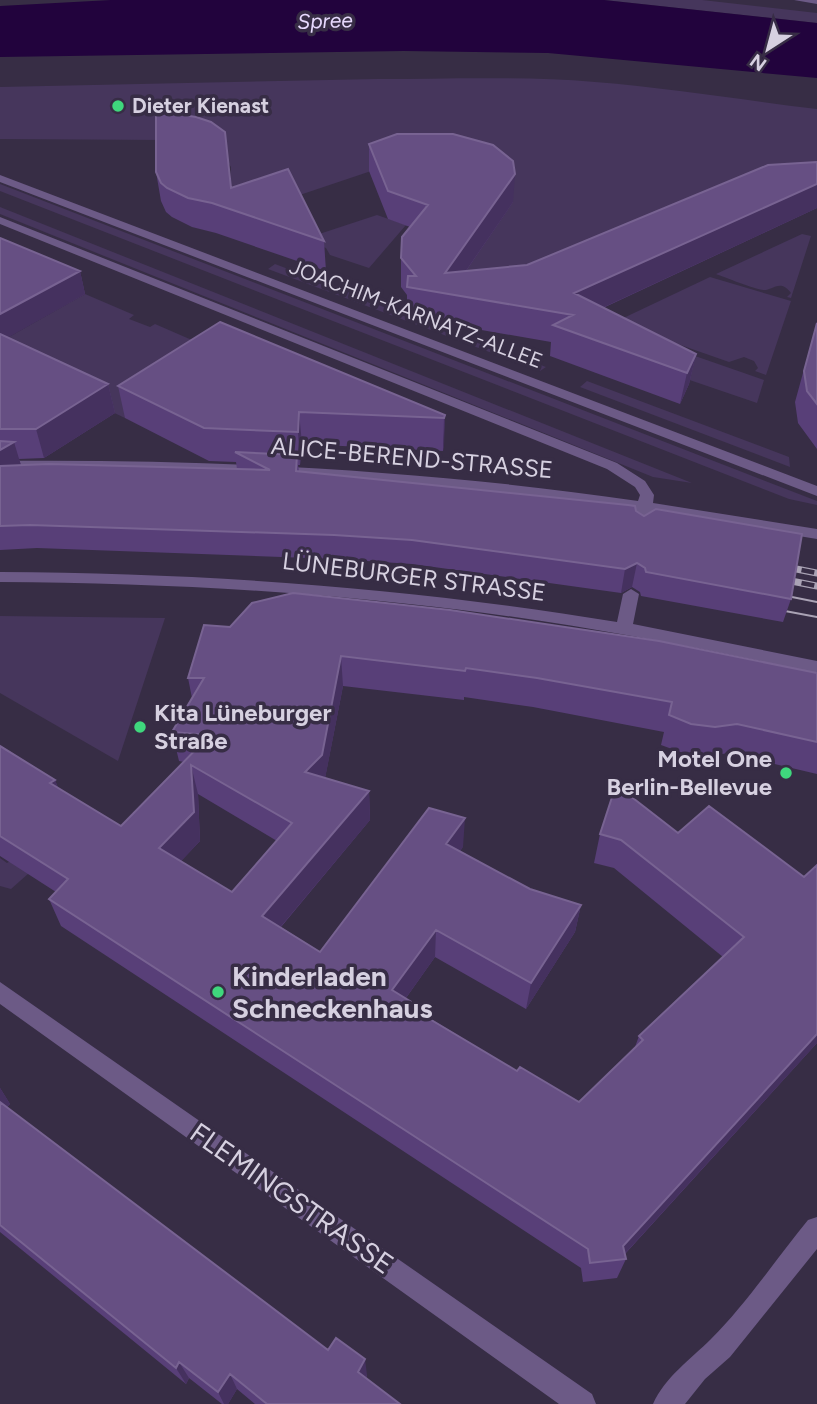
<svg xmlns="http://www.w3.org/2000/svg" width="817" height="1404" viewBox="0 0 817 1404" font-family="Figtree,sans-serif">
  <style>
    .green { fill: #46365c }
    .water { fill: #22033d }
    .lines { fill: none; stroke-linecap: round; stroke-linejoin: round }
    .minor { fill: #6c5a86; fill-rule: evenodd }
    .tertiary { fill: #6c5a86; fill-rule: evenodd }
    .tram { stroke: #aaa3b5; stroke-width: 2 }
    .rail-casing { stroke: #aaa3b5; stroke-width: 7 }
    .rail { stroke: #372d45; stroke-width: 4.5; stroke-dasharray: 13; stroke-linecap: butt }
    .wall { fill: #583f78; fill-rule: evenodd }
    .shaded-wall { fill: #45315f }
    .building { fill: #664f83; stroke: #786392; stroke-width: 2; fill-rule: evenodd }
    .poi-dot { fill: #3fd77d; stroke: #372d45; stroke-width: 2.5 }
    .labels { text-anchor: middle; stroke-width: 7; stroke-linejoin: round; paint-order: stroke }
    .far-water-label { font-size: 21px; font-style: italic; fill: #e7d9fe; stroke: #372d45 }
    .far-poi-label { font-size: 21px; font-weight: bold; fill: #d6d0e0; stroke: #372d45; text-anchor: start }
    .far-street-label { font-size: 21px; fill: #d6d0e0; stroke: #372d45 }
    .street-label { font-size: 24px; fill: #d6d0e0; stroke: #372d45 }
    .poi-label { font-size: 24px; font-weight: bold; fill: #d6d0e0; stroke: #372d45; text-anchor: start }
    .near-poi-label { font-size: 28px; font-weight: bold; fill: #d6d0e0; stroke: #372d45; text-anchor: start }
    .near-street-label { font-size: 28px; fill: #d6d0e0; stroke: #372d45 }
  </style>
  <rect width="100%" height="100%" fill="#372d45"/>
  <path class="green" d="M604,0H702L817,13V23Z
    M377,79C450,79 523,76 595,82C670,88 743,100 817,109V192L478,293L389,165L267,206L230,204L231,167L223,155L165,140L0,139V87Z
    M0,184L817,501V505L789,499L0,191Z
    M0,207L692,483L653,477L0,214Z
    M377,215L406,225L369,268L330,255L326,248L304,239Z
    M802,234L811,236L791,298L787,297L791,293C781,280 775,288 766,290C758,291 725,277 716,274Z
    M275,264L546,367L540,371L268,269Z
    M710,277L791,301L766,375L755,371L758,368L754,361L744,357L729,362L615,322Z
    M85,294L134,315L129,319L150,327L155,324L224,354L125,418L0,359V342Z
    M609,326L764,380L757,403L672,374Z
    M587,381L789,457L790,467L580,387Z
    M0,616L165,618L118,761L0,693Z
    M0,858L7,863L10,861L29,873L11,889L0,886Z"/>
  <path class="water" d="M111,0H604L817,23V78L548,53L404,51L0,57V6Z"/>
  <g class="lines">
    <path class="minor" d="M0,175L817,486V496L0,182Z
      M0,217L617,463L645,481L654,495L653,503L817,529V539L651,512L648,516H638L636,510L614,506C410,481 206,468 0,469V461C214,459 427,470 638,501L640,495L635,487L607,469L0,224Z
      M0,572C207,573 413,588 617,622L623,594L631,589L639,594L633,624L817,661V673C682,644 546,618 409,604C273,589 137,583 0,582Z
      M0,982L592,1394L596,1404H559L0,1004Z"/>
    <path class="tertiary" d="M794,0H817V4Z
      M817,1217V1249L730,1357L705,1379L685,1404H653C665,1377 691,1359 711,1339C747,1303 776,1259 808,1220Z"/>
    <path class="tram" d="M772,593L817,602
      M769,608L817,617"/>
    <defs>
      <path id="rail" d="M776,565L817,573
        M776,578L817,586"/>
    </defs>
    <use href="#rail" class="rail-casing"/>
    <use href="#rail" class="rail"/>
  </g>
  <path class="wall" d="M369,144L513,202L466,271L527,265L817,162V208L603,308L696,354L689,384L680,404L550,356L551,342L407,317V295L401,287V258L410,227L388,219L369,171Z
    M156,172L231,188L324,241L326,271L216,233L192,227L172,217L166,212L161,201Z
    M0,238L80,271L85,294L8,337L108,384L115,413L44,458L19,459L21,465L237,469L236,462L209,461L125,418L118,386L445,415L443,451L302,444L300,465H298L299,471L636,511L791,599L783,622L641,596L640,592L632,587L621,593L412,564L336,559L37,548L0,550Z
    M817,322V449L798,423L795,402Z
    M204,625L817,673V774L728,753L706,757L683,753L661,745L664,732L533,707L464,697V700L343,686L325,778L369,791L370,820L281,927L320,952L463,847L460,851L530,889L581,905L575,932L526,1009L435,957L406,998L431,1019L517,1071L579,1102L635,1047L639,1036L723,957L614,868L594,863L600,834L678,833L804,877L817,865V1043L625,1254L626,1259L617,1278L583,1282L581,1268L61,926L49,899L56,892L0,856V746L55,780L58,788L121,826L184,762L179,761L172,732L192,698L188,678ZM198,794L277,841L232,892L181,861L200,841Z
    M0,1088L10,1104L7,1107L328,1350L367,1375L366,1378L400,1404H255L237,1389L228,1404H222L189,1378L186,1384L0,1232Z"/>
  <path class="shaded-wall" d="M515,174L513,202L450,294L445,273Z
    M817,184V208L572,322L574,293Z
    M80,271L85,294L0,342V314Z
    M696,354L689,384L680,404L687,373Z
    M108,384L115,413L44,458L36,429Z
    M299,412L302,444L300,465L298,432Z
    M445,415L444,447L443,451L444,418Z
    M14,442L23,472L0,486V450Z
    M637,563L632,587L621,593L625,569Z
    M341,656L343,686L324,784L305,772Z
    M191,765L198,794L200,841L167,876L159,848Z
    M55,780L66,808L50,783Z
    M369,791L370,820L267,943L262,916Z
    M465,818L463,847L445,872L446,844Z
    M581,905L575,932L526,1009L531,983Z
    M436,930L435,957L393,1016L392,990Z
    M817,1034V1043L620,1259L623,1246Z
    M0,1088L10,1104L1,1114L0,1113Z
    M365,1359L367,1375L360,1387L358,1372Z
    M179,1362L189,1378L186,1384L176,1368Z
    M230,1374L237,1389L228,1404H224L218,1392Z"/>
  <path class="building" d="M156,111L196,117L211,122L225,132L231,188L288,169L324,241L212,203L188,198L167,188L161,183L156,172Z
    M397,134H453L493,145L513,161L515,174L445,273L527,265L768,165L817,162V184L574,293L696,354L687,373L553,325L573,315L407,287L408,276H416L401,258L402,237L428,205L388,191L369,144Z
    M0,238L80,271L0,314Z
    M220,322L445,415L444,418L299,412L298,432L204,428L118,386Z
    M817,323V404L807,391L804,371Z
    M0,334L108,384L36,429H0Z
    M0,441L14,442L0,450Z
    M235,452L297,455L296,471L628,505L635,506L636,511L644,516L656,509L802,534L791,599L646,572L645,568L637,563L625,569L412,540L334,535L30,525L0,526V466L49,464L270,470Z
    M293,593L450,610L659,641L817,673V742L737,724L715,727L691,724L669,715L672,702L537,678L466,668L465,671L341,656L322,755L305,772L369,791L262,916L320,952L429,808L465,818L446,844L530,889L581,905L531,983L436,930L392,990L431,1014L428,1018L517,1071L520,1067L579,1102L643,1040L639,1036L744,937L621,840L600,834L616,785L678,833L709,806L804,877L817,865V1034L623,1246L626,1259L590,1263L588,1249L49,899L68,879L0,836V746L55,780L50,783L121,826L210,735L172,732L204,678H188L204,625L230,627L252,603ZM191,765L292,823L232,892L159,848L194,812Z
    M0,1102L328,1350L336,1338L365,1359L358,1372L400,1404H267L230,1374L218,1392L179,1362L176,1368L0,1225Z"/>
  <g class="poi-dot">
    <circle cx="118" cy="106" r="7"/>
    <circle cx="140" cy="727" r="7"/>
    <circle cx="786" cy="773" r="7"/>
    <circle cx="218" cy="992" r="7"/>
  </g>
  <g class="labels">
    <g class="far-water-label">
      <text transform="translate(325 21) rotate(-2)" y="7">Spree</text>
    </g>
    <g class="far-poi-label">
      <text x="132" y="113">Dieter Kienast</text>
    </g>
    <g class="far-street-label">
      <text transform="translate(416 314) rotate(21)" y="7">JOACHIM-KARNATZ-ALLEE</text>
    </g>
    <g class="street-label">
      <text transform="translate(412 458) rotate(5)" y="8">ALICE-BEREND-STRASSE</text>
      <text transform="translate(414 577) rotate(7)" y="8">LÜNEBURGER STRASSE</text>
    </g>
    <g class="poi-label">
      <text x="154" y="721">Kita Lüneburger<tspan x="154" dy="28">Straße</tspan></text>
      <text x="772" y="767" text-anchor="end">Motel One<tspan x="772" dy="28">Berlin-Bellevue</tspan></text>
    </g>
    <g class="near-poi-label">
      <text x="232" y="986">Kinderladen<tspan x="232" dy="32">Schneckenhaus</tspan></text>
    </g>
    <g class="near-street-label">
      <text transform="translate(292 1198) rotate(35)" y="10">FLEMINGSTRASSE</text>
    </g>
  </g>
  <g transform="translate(768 49) rotate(216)" stroke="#372d45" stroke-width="5" paint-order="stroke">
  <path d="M0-5L12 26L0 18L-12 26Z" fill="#d6d0e0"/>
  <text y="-10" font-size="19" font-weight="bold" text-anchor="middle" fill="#d6d0e0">N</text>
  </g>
</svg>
